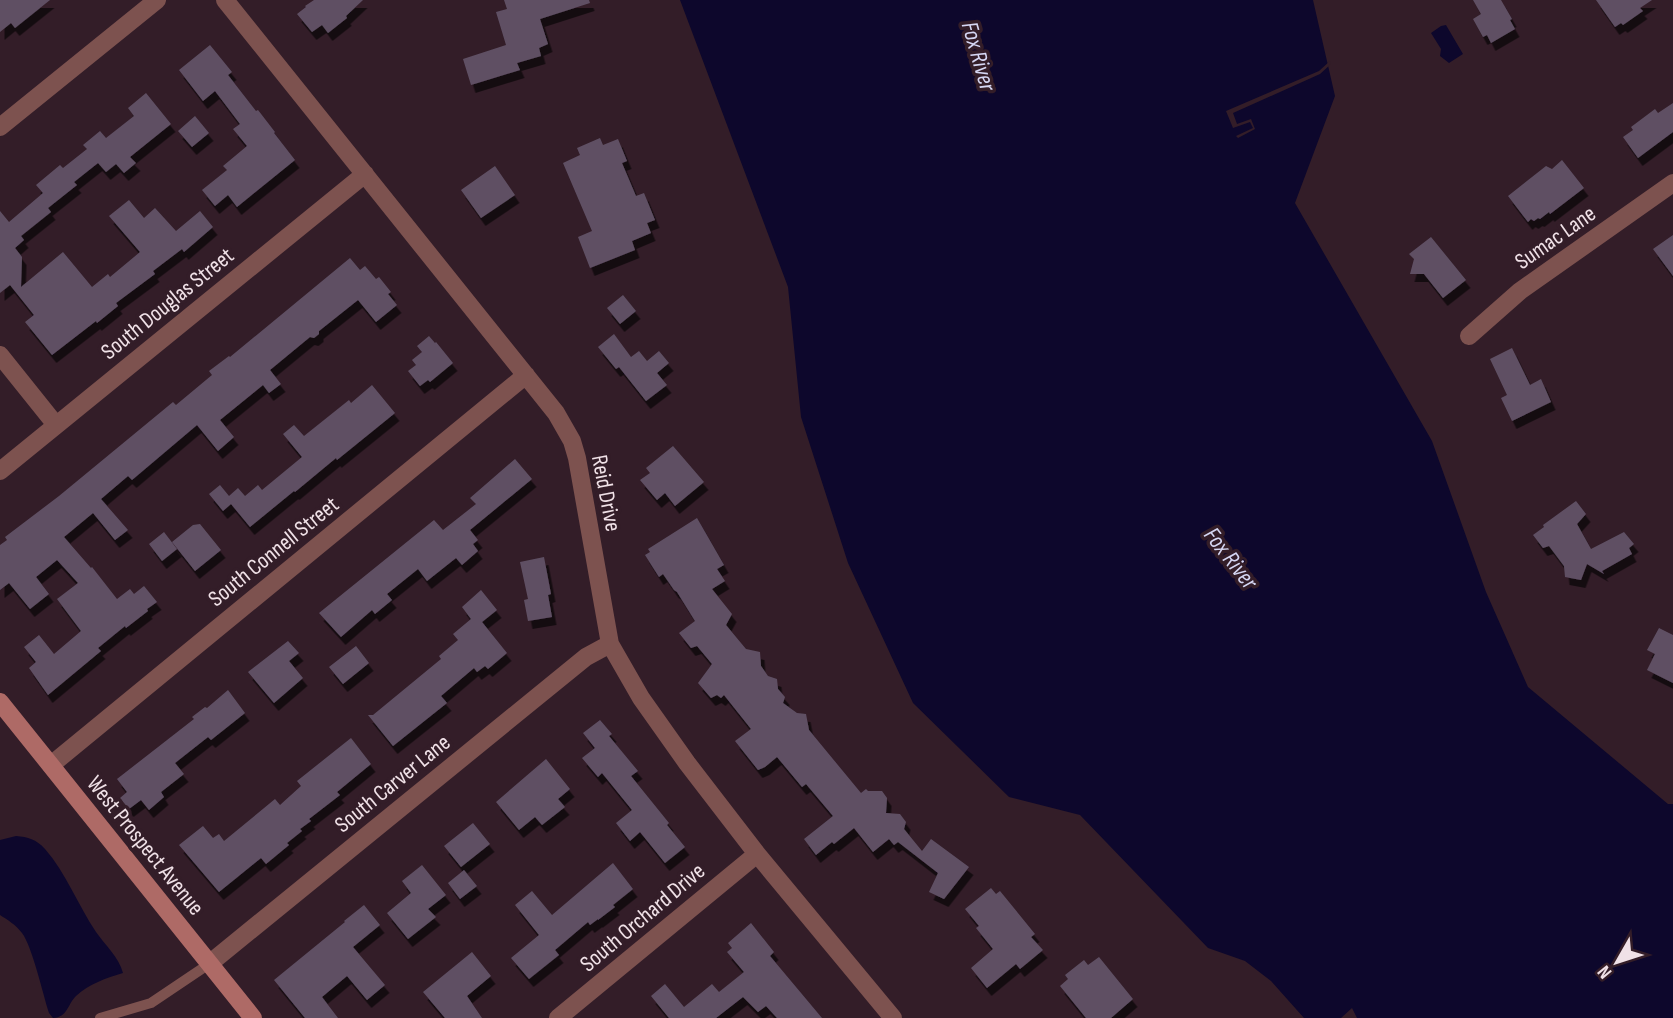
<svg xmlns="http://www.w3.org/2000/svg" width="1673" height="1018" viewBox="0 0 1673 1018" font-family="'Sofia Sans Condensed',sans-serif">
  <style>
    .water { fill: #0d072c }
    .pier { fill: #331d28 }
    .building { fill: #5f5064; filter: url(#shadow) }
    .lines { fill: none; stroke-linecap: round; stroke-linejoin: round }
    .service { stroke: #7d524f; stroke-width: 10 }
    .minor { stroke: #7d524f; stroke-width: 18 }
    .secondary { stroke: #ae6a66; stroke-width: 18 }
    .labels { text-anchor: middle; stroke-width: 7; stroke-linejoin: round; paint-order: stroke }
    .street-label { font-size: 23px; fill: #f0e1e7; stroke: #331d28 }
    .water-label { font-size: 24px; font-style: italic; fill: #d5d6f3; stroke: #331d28 }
  </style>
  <defs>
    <filter id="shadow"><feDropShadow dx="4.5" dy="8" stdDeviation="0" flood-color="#0009"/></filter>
  </defs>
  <rect width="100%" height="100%" fill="#331d28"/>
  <path class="water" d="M680,0H1313L1335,96L1295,203L1432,441L1486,592L1528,687L1668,804H1673V1018H1357L1352,1008L1341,1018H1304L1271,981L1245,961L1208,948L1080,815L1009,797L913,703L848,563L801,417L788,287Z
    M1446,25L1463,54L1449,63L1440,56L1441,49L1431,33L1441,26Z
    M16,836C28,837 36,839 45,849C66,873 78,905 96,932C105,945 119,957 123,973C106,978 89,984 76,996C67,1005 68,1017 53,1018L49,1013C43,994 32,946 22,933C16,925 8,920 0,915V840Z"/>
  <path class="pier" d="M1330,61L1331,64L1320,74L1233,113L1237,124L1251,119L1255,129L1238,138L1236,136L1253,128L1250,122L1233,128L1226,111L1319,71Z"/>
  <path class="building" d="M0,0H50L15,28L11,23L0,32Z
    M314,0H363L346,16L347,18L328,33L322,25L312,32L297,14L306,7L305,6Z
    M504,0H589L590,3L540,19L548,44L539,48L541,56L517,63L520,70L471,85L463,59L506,45L496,12L507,9Z
    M1473,0H1501L1512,19L1510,20L1515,29L1491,43L1487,35L1483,37L1473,19L1481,14Z
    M1596,0H1652L1640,8L1643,11L1623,25L1621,23L1615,27Z
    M210,45L232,72L228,75L256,111L258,110L275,132L274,133L295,160L237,207L228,195L215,206L202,190L227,170L223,166L247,146L233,129L240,124L215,91L203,101L179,70Z
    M146,93L171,124L130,157L136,163L124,173L116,164L106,172L98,163L74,182L77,185L48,208L51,212L21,236L24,240L15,248L22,257L21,287L63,252L92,287L108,274L110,277L140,252L109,216L129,200L144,218L155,208L176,231L200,211L213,227L184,252L182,249L153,271L155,274L116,303L118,306L97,323L96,321L52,355L25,322L34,315L10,285L0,293V211L9,222L43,193L36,185L60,165L63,168L87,149L83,145L100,131L106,138L134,116L128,108Z
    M1673,103V132L1638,158L1623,137L1633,130L1631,127L1655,109L1658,113Z
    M195,116L209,133L192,147L178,131Z
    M600,138L603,145L618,139L627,161L622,163L636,196L644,193L655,220L647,223L651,233L632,241L635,250L590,268L578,237L592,231L563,163L580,155L577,148Z
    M1562,160L1584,188L1550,214L1549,212L1540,219L1538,218L1534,221L1531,219L1528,222L1508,196L1546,166L1552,169Z
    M495,166L515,195L481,218L461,190Z
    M1673,235V276L1653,249Z
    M1431,237L1466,280L1443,298L1424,274H1410L1414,259L1409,254Z
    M350,258L360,270L365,266L376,279L379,277L391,292L388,294L397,305L376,322L358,300L319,331V334L314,338L310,337L270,370L281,384L269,393L263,385L220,420L234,437L218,451L197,425L132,480L128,476L101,499L128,530L115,540L93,513L64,537L91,568L92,567L117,599L130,589L134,594L144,586L157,602L147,609L148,611L126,628L125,626L98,648L101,651L48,695L29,668L36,662L24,647L39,635L54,654L81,631L57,599L78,583L57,560L36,577L49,594L30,609L9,583L0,590V545L7,540L5,537L59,496L173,402L176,405L212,375L209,371L229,356L230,357Z
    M623,295L636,311L620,324L607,308Z
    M614,334L631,357L639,351L647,361L659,351L669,363L657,373L667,385L646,401L619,367L616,369L598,347Z
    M429,336L435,343L436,342L453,363L430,382L428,380L420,386L408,371L416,365L412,360L422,352L417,346Z
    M1512,348L1530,385L1541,379L1551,402L1512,421L1501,398L1507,395L1490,359Z
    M372,385L395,413L337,460L336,458L295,492L294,491L250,527L231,504L223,511L209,494L220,485L229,496L238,488L245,496L258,485L262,490L302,457L283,434L294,425L304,436L349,400L351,403Z
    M673,446L704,482L675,506L665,493L657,500L640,480L650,473L646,468Z
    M515,459L532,479L470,530L478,540L473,544L478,551L462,565L456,558L427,581L418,569L387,594L392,600L375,614L372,610L341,637L319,613L434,520L443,530L476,504L470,498Z
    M1576,501L1586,514L1577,524L1591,549L1624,532L1634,544L1629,548L1632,554L1602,571L1604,574L1587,564L1581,580L1565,577L1564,566L1549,546L1543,548L1533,535L1544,527L1543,525Z
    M697,518L724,565L717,569L725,581L712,589L732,614L726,625L746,649L760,652L761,666L768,676L777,679L778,689L785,697L783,703L797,713L806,714L809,730L861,793L866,789L868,791H882L887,798L886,813L900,814L906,822L904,829L922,851L931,839L969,867L944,899L929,892L938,873L898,842L894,845L889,839L873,852L854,828L834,844L832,842L816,855L804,839L833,816L806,784L802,787L777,757L765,767L758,770L735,741L751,729L724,695L721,698L717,695L711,698L698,683L712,664L697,646L691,648L679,633L695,621L677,592L674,590L663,574L659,577L645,555L650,552L648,549Z
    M200,524L221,550L195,571L172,542L193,525Z
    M164,532L177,549L162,561L149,544Z
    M544,557L551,594L548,595L552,617L528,621L524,600L528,599L520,562Z
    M481,590L497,610L482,622L507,653L488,669L485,666L477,672L474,668L441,696L447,703L393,746L368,715H373L441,659L439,656L458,640L453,634L471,619L462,607Z
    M1659,628L1673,635V683L1647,670L1655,654L1647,650Z
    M288,641L299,653L289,661L303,678L274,703L248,672Z
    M356,646L369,663L343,684L329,667Z
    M228,690L245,713L211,740L208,737L175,763L184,774L161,792L164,797L149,810L141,800L129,809L120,798L127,792L117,779L194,719L192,717L205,707L207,708Z
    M600,720L612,734L609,736L638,771L631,776L669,823L667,825L685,847L665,863L640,832L630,841L616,823L632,810L602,773L598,777L582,758L595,748L583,733Z
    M351,738L371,764L337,792L340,795L309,819L311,821L300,829L302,831L287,843L289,845L266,864L261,858L219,892L179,845L203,826L213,838L219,834L224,841L275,799L280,805L301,786L297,781Z
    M546,759L570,789L558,799L565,807L542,825L535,817L519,830L496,802Z
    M473,823L490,844L461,867L444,846Z
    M613,863L633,889L613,905L615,907L598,920V919L590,925L588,922L555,950L559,955L529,979L511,958L539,935L515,905L532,891L552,915Z
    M422,865L446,895L428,909L436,917L408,939L387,913L411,893L402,881Z
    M464,870L477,886L460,899L448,883Z
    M991,888L996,894L1000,891L1035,934L1031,937L1043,950L1020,969L1016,964L987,988L971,968L993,949L976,928L979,926L965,909Z
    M364,905L380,925L353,947L385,985L367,1000L347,976L322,997L338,1018H305L274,980L345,922L344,921Z
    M751,923L774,952L770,956L822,1018H777L766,1006L758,1012L743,997L716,1018H669L651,996L665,984L684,1007L712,984L719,992L744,972L727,952L732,948L728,943Z
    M472,952L491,976L467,996L482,1018H445L423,992Z
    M1099,957L1133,999L1111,1018H1086L1060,986L1068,979L1065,975L1084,960L1088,965Z"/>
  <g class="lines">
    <path class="service" d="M100,1018L151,1003L209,964"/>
    <path class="minor" d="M225,0L556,413L572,441L577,458L610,644L641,698L687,763L757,854L893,1018
      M0,127L157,0
      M1469,336L1520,291L1673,183
      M0,355L56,425
      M0,471L365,174
      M51,765L526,375
      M209,964L586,657L610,644
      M558,1018L757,854"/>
    <path class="secondary" d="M0,702L253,1018"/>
  </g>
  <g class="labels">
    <g class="street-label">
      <text transform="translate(1555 237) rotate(-35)" y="8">Sumac Lane</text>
      <text transform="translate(167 303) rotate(-39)" y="8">South Douglas Street</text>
      <text transform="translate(607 493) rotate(79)" y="8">Reid Drive</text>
      <text transform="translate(273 551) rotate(-39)" y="8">South Connell Street</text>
      <text transform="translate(392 783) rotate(-39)" y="8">South Carver Lane</text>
      <text transform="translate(146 845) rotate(51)" y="8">West Prospect Avenue</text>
      <text transform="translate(642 917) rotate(-40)" y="8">South Orchard Drive</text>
    </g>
    <g class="water-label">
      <text transform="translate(979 56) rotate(74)" y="8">Fox River</text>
      <text transform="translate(1231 558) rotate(52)" y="8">Fox River</text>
    </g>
  </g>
  <g transform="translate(1617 962) rotate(231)" stroke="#331d28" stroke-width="5" paint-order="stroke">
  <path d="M0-5L12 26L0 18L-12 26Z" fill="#f0e1e7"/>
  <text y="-10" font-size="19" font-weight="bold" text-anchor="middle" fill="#f0e1e7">N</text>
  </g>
</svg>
